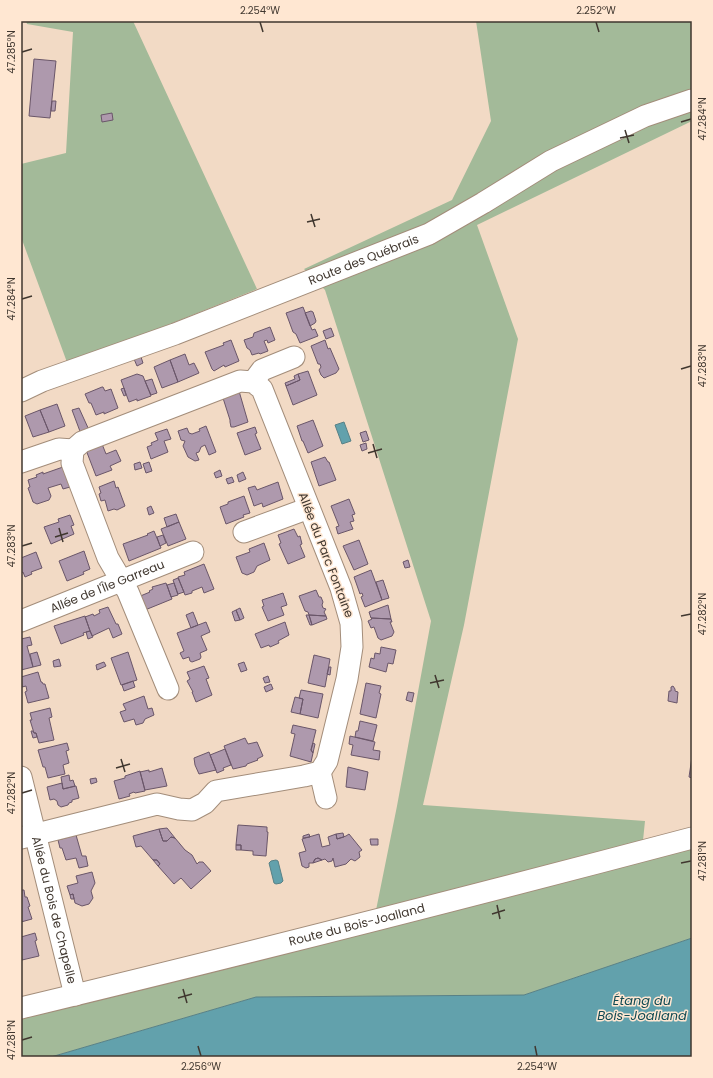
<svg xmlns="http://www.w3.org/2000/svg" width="713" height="1078" viewBox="0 0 713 1078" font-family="Poppins,sans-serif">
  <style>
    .green { fill: #a3ba99 }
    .water { fill: #62a1ac; stroke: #588186 }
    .building { fill: #ae99ad; stroke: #6a5669 }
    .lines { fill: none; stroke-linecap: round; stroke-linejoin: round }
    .minor-casing { stroke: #a38d7a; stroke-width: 23 }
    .minor { stroke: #fff; stroke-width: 21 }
    .ticks { fill: none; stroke: #40372f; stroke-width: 1.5 }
    .labels { text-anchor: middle; stroke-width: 3; stroke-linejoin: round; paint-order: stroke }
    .street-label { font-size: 12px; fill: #40372f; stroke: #ffe7d2 }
    .water-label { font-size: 13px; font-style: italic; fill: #114a53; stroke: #ffe7d2 }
    .neatline { fill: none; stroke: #40372f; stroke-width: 1.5 }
    .ticks-label { font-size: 10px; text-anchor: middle; fill: #40372f }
  </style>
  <rect width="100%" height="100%" fill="#f2dac5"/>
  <path class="green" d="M26,21H133L257,289L68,365L21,237V164L66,153L73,32L27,24Z
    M476,21H692V121L477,225L518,339L464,625L423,805L645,821L641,860L692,847V938L524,995L256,997L51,1057H21V1014L372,930L397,806L431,621L325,290L304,269L452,200L491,121Z"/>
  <path class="water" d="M344,422L351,441L342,444L335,425Z
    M276,860L278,861L283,881L281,883L276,884L274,883L269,863L271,861Z
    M692,938V1057H51L256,997L524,995Z"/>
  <path class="building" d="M34,59L56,61L50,118L29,116Z
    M52,101H56L55,111H51Z
    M112,113L113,120L102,122L101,115Z
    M303,307L312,330L315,329L318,336L300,343L296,334L293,332L286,313Z
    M311,311L313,312L316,321L315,323L310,326L305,313Z
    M270,327L275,340L268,343L267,340L264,341L268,351L260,354L259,353L252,355L250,350L247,348L244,340L253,337L254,333Z
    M331,328L334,336L326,339L323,331Z
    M231,340L239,361L225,367L224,365L214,371L212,369L205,352L224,345L223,343Z
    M325,340L328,349L330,348L339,369L336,373L324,378L321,375L319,370L321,367L320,364H318L311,346Z
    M185,354L189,365L194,363L199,373L178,382L170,360Z
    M141,357L143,363L137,366L134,359Z
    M170,360L178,382L162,388L154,367Z
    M308,371L317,395L293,405L286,386L300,380L298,374Z
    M137,374L143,376L151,396L137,401V399L129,402L121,380Z
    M298,374L300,380L286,386L285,383L295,379L294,376Z
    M152,379L157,393L151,395L145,381Z
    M102,387H103L105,391L111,389L118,408L104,414V412L96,415L91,403H89L85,394Z
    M124,388L126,395L124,396L121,389Z
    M239,391L248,422L234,427H231L230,422V420L223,398Z
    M57,404L65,426L49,432L40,410Z
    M79,408L89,430L81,434L72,410Z
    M40,410L49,432L33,437L25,416Z
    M313,420L323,446L308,453L303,441H302L297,426Z
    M206,426L216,452L209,455L205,445L201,447L199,452L196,453L199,460L195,461L188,457L183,446L185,441L181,440L178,431L187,428L189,433L192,434L200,431L199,429Z
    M255,427L257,433L255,434L261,449L245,455L237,433Z
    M167,429L171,439L164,441L168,452L151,459L147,447L152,445L151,443L158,440L155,433Z
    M366,431L369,440L363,442L360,433Z
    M366,443L367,449L362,451L360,445Z
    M102,444L106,454L116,450L121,461L110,466L112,470L96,476L86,450Z
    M325,457L328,462H329L336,480L319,486L311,462Z
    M140,462L142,468L135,470L134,464Z
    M149,462L152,471L146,473L143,464Z
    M63,467L70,487L63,489L61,484L48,488L51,496L49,500L37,504L33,502L28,488L30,487L28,480L37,477L36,475L43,472V474Z
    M220,470L222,476L216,478L214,473Z
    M243,472L246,479L239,482L237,475Z
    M232,477L234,482L228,484L226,479Z
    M114,481L116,488L118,487L125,506L117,510L114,509L108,511L105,500L101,501L99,494L101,493L99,487Z
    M278,482L283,499L263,507L262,503L254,506L248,488L255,486L257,490Z
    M244,496L250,513L243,515L244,517L226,524L220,507L228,504V502Z
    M349,499L355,514L352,515L354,521L350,522L353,529L338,534L336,527L339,526L331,506Z
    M151,506L154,513L149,515L147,508Z
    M176,514L179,522L167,527L164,518Z
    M70,515L74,525L71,526L74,534L51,544L44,527L59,522L58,519Z
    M179,522L186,539L168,546L161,529Z
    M294,529L298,537L300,536L302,544L300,545L305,557L288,564L279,544L281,543L278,535Z
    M154,531L161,548L129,561L123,544L148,535L147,534Z
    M163,535L166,543L160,546L157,537Z
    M359,540L368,564L354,570L343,546Z
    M264,543L270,560L257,566L254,572L247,575L242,573L236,557L250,552L249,549Z
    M84,551L90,569L83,572L84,574L67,581L59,561Z
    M36,552L42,568L31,572L32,574L25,577L23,572L21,573V558Z
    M408,560L410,567L405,568L403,562Z
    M204,564L214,589L204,593L202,587L192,591V593L185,595L178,577L185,575L184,572Z
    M371,570L382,600L365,607L361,597L363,596L362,593L360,594L354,577Z
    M178,578L184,592L178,594L173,580Z
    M383,580L389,598L382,600L376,582Z
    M166,583L172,599L145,610L138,597L150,592L149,591L153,589L152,587Z
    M174,583L178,595L171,597L167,585Z
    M316,590L319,597H321L323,602L322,605L323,608L326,609L324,612L326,616L309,615L308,612L305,611L299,596Z
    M283,593L287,605L281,607L284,615L268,621L262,607L264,606L262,600Z
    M388,605L391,619L371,618L369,612Z
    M108,607L116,624H118L122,634L113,638L109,628L92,636L85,617L93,614L94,616L100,613L99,610Z
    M240,608L244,618L240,620L236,610Z
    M236,610L240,620L235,621L232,612Z
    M193,612L198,625L191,628L186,615Z
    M306,615H309L312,625H310Z
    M309,615L326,616L327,619L312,625Z
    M85,616L90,631L83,633L84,635L61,644L54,626Z
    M371,618L391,619L392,622H390L394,632L392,636L381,640L378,638L374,627L371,628L368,621L372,619Z
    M206,622L210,632L201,636L207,650L200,653L201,657L200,659L192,662L190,661L189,657L183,659L180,653L184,651L177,633Z
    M285,622L289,635L278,641L279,643L270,647L269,645L261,648L255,634Z
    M90,631L93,637L88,639L86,632Z
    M30,637L32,645L27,646L33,667L21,670V639Z
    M381,647L396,650L393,664L388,663L386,672L369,667L371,658L374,659L375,653L380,654Z
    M37,652L41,665L33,667L30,654Z
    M128,652L137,680L121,685L111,658Z
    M314,655L330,659L325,687L308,683Z
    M59,659L61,666L54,667L53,661Z
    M104,662L106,666L97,670L96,665Z
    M244,662L247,670L241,672L238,664Z
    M204,666L209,678L206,679L212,695L196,702L192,692H193L187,681L190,679L187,672Z
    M329,667H331L330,675L327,674Z
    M38,672L41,682H42L43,684H45L49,698L28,703L25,692L27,691L26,686L22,687L21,677Z
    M268,676L270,682L265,683L263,678Z
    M133,681L135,687L124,691L122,685Z
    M366,683L381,686L379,693L381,694L376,718L360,714Z
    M271,684L273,689L266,692L264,687Z
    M673,686L675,689V691L678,692L677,703L668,701L669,691H671V687Z
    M301,690L323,694L318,718L300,714L303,699L299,698Z
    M408,692L414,693L412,702L406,700Z
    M144,696L148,709L152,708L154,715L145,719L143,723L136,725L134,719L124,722L120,712L126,710L123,704Z
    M295,697L303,699L300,714L291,712Z
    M50,708L52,717L49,718L54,740L39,743L36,733H34L30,720H32L30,713Z
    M360,721L377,725L373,741L355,737L356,731H358Z
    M293,725L316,730L311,750L313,753L311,762L290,756L295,734L291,733Z
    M31,731H33L34,733H36L37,737L33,738Z
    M350,736L375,742L373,750L380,751L379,760L351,755L353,745L349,744Z
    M245,738L248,744L257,742L263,756L257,759L258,760L247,764L246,766L233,769L224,746Z
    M67,743L69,750L66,751L69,763L63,765L65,774L48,778L45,767H43L38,750Z
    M313,743L315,744L313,753L311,750Z
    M225,749L231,765L223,768L224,770L217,773L210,755Z
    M209,752L216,770L199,774L195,765L194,758Z
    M692,757V778L689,777Z
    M348,767L368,772L365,790L346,787Z
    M162,768L167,786L145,790L140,772L149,770V772Z
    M140,771L145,791L135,793L134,792L129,794L130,796L119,799L114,781L125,778V776Z
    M69,775L70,781L73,780L75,786L63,789L61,777Z
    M96,778L97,782L91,784L90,779Z
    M62,783L63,789L76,786L79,798L72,800V802L69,803L68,805L61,807L58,805L57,801L54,799L50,800L47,787Z
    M238,825L267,827V832H268L266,856L253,855V851L241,850V845H236Z
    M167,828L175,838L171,837L167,841H163L159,829Z
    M159,829L163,841H167L171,837L175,838L185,850L192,855L197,864L199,862H203L211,871L191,889L181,878L174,884L158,866L160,864L157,860H153L141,846L136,847L133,836Z
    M343,833L344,837L337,839L336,834Z
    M309,834L310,837L303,838V836Z
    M319,834L322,847L330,845L328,837L336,834L337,839L346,836L349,834L362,850L359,852L360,857L355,861L351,859L346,864L335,867L333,858L332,861L328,862L325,859L322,860L318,858L315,859L313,863H309V867L306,868L302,866L299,853L306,851L302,839Z
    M76,835L82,856H86L88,866L79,868L76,858L66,860L62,848H60L58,840Z
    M370,839H378V845H371Z
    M236,845H241V850H236Z
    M318,858L322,860L313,863L315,859Z
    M153,860H157L160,864L158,866Z
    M92,872L95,883L91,891L93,898L89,904L82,906L75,903L73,894L70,895L67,886L78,883L76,876Z
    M21,890H24L25,897H27L30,906L28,907L32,919L21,922Z
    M73,894L74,899H71L70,895Z
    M35,933L37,940L35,941L39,956L22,960L21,954V937Z"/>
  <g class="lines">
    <defs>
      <g id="minor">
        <path d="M253,382L262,370L294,357"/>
        <path id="s1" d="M21,391L42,381L175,334L429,234L483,203L551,161L645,116L692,100"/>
        <path d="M21,462L59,449L73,450"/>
        <path d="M244,532L309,508"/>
        <path id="s2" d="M21,621L193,552"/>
        <path d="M320,772L326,798"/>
        <path id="s3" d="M21,777L75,995"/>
        <path d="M21,838L157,804L179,809L192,810L205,803L216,791L304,776L320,772L327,761L347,679L352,647L351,623L341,588L262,389L253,382L240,381L82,442L73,450L72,463L108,558L128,592L168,689"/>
        <path id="s4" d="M21,1008C245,954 469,897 692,838"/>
      </g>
    </defs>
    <use href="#minor" class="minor-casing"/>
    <use href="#minor" class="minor"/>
  </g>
  <path class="ticks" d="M260,22L263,32M596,22L599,32M22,52L32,49M681,122L691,119M625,130L629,143M620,138L634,135M311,214L315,227M307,222L320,219M22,299L32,296M681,369L691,366M373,444L377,458M368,453L382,449M59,528L63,542M55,537L68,533M22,546L32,543M681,616L691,614M435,675L439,688M430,683L444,680M121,759L125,772M116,768L130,764M22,793L32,790M681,863L691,861M497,905L500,919M492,914L505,910M183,989L187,1003M178,998L192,994M22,1040L32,1037M198,1046L201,1056M535,1046L537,1056"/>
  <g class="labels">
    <g class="street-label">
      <text dy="4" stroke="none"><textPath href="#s1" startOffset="367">Route des Québrais</textPath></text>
      <text transform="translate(326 555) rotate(69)" y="4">Allée du Parc Fontaine</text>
      <text dy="4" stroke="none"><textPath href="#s2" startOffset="93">Allée de l'Île Garreau</textPath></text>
      <text dy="4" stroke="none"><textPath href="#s3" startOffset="137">Allée du Bois de Chapelle</textPath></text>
      <text dy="4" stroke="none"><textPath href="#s4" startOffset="346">Route du Bois-Joalland</textPath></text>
    </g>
    <g class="water-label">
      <text x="642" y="1005">Étang du<tspan x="642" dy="15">Bois-Joalland</tspan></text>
    </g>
  </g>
  <rect width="713" height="1078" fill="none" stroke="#ffe7d2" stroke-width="44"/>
  <rect x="22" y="22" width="669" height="1034" class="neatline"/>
  <g class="ticks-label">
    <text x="260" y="14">2.254°W</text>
    <text x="596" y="14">2.252°W</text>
    <text transform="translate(11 52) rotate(-90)" y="4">47.285°N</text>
    <text transform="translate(702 119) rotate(-90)" y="4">47.284°N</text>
    <text transform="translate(11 299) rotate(-90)" y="4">47.284°N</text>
    <text transform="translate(702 366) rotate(-90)" y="4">47.283°N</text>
    <text transform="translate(11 546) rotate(-90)" y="4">47.283°N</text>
    <text transform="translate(702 614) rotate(-90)" y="4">47.282°N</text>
    <text transform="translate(11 793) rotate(-90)" y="4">47.282°N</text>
    <text transform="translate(702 861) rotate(-90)" y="4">47.281°N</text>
    <text transform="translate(11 1040) rotate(-90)" y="4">47.281°N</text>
    <text x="201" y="1070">2.256°W</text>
    <text x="537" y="1070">2.254°W</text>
  </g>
</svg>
